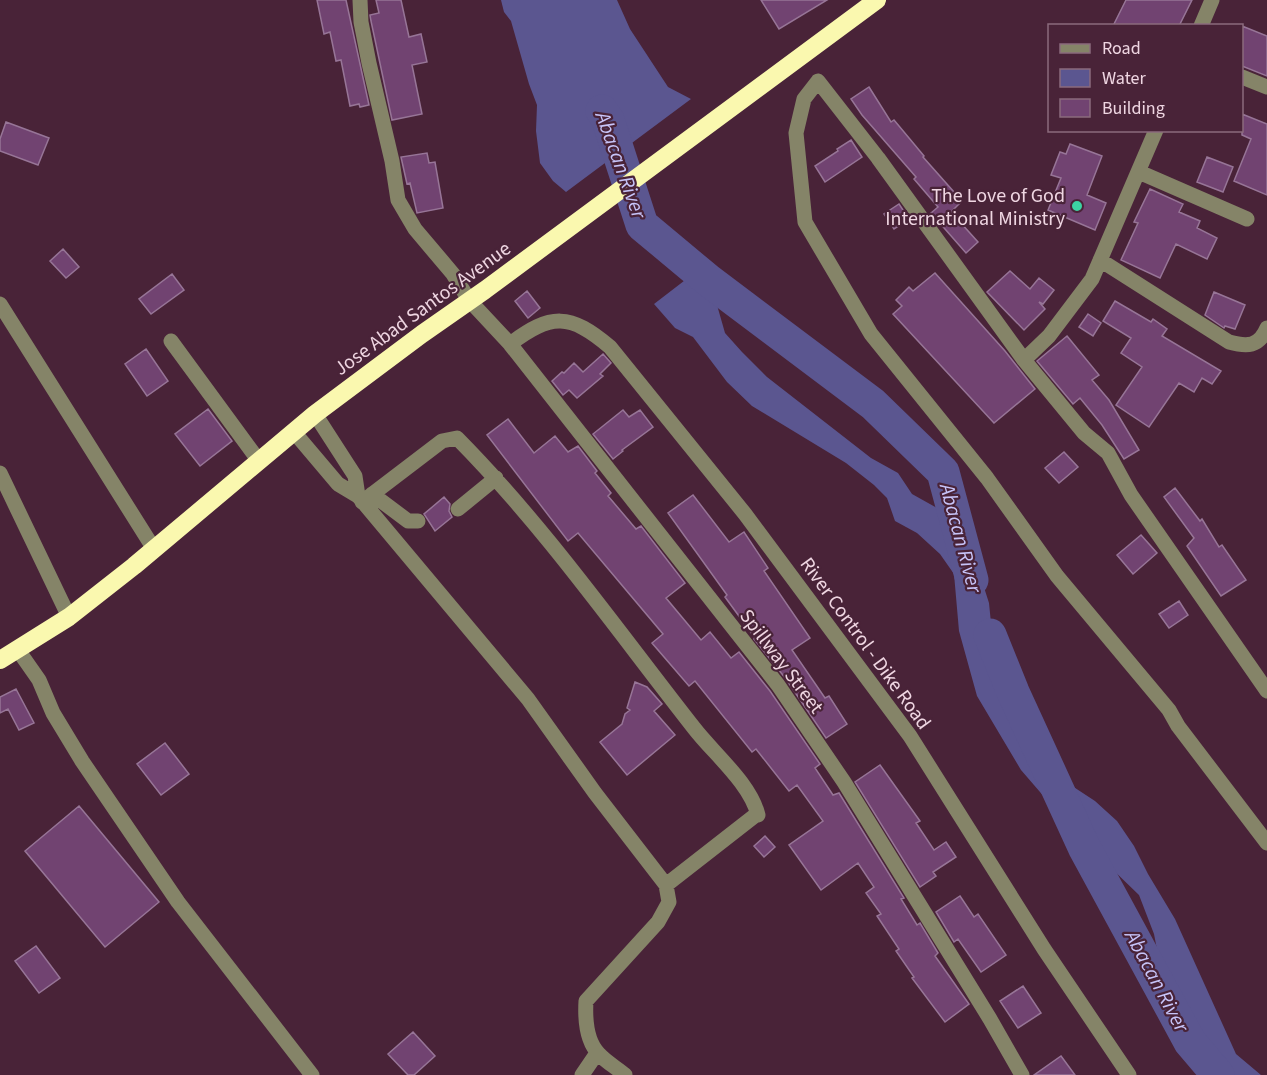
<svg xmlns="http://www.w3.org/2000/svg" width="1267" height="1075" viewBox="0 0 1267 1075" font-family="'Source Sans 3',sans-serif">
  <style>
    .water { fill: #5b5690 }
    .lines { fill: none; stroke-linecap: round; stroke-linejoin: round }
    .river { stroke: #5b5690; stroke-width: 33 }
    .building { fill: #714371; stroke: #977597; stroke-width: 1.5 }
    .minor { stroke: #858468; stroke-width: 15 }
    .highway { stroke: #faf8af; stroke-width: 18 }
    .poi-dot { fill: #3cd4a3; stroke: #492338; stroke-width: 2 }
    .labels { text-anchor: middle; stroke-width: 4.5; stroke-linejoin: round; paint-order: stroke }
    .poi-label { font-size: 20px; fill: #efd6e2; stroke: #492338; text-anchor: end }
    .street-label { font-size: 20px; fill: #efd6e2; stroke: #492338 }
    .water-label { font-size: 21px; font-style: italic; fill: #c7c4f9; stroke: #492338 }
  </style>
  <rect width="100%" height="100%" fill="#492338"/>
  <path class="water" d="M501,0H617L630,29L668,87L691,99L566,192L553,181L540,163L536,131L537,105L529,84L511,21L504,12Z
    M706,264L716,279L715,298L725,333L742,352L767,377L871,458L898,473L912,494L946,513L969,552L981,578L989,603L992,633L1003,656L1016,715L1026,744L1048,761L1066,782L1095,801L1117,821L1134,846L1148,874L1175,919L1236,1054L1261,1075H1227L1207,1051L1190,1014L1178,999L1160,965L1154,934L1139,895L1078,836L1021,770L977,696L959,631L954,574L940,554L917,533L895,521L887,498L874,485L846,463L752,406L727,382L693,337L675,328L654,304Z"/>
  <g class="lines">
    <path class="river" d="M602,111L608,120L642,225L708,280L873,404L943,472L972,580
      M990,635L1013,692L1084,847L1190,1042L1218,1075"/>
  </g>
  <path class="building" d="M317,0H346L369,105L360,107L359,104L350,106L341,60L336,61L330,32L324,34Z
    M376,0H401L409,37L421,34L427,62L412,65L422,114L392,120L371,21L370,15L379,13Z
    M761,0H827L779,29Z
    M1126,0H1192L1179,26H1113Z
    M1242,26L1267,36V76L1242,66Z
    M869,87L891,122L894,120L924,156L923,157L962,201L951,212L978,242L966,253L931,213L938,207L914,179L916,177L862,115L851,99Z
    M1242,114L1267,124V195L1234,181L1251,139L1242,135Z
    M6,122L49,138L38,165L0,151V139Z
    M851,140L862,157L825,182L815,166L838,151L837,149Z
    M1070,144L1102,156L1087,195L1106,203L1095,230L1048,210L1061,178L1051,175L1060,152L1066,154Z
    M427,153L429,163L435,162L443,208L417,213L410,183L407,184L401,157Z
    M1207,157L1233,167L1223,192L1197,182Z
    M1150,189L1183,204L1179,212L1200,221L1197,228L1217,238L1207,259L1176,244L1160,278L1121,260L1138,223L1134,222Z
    M899,204L909,219L894,229L884,214Z
    M63,249L79,267L66,278L50,261Z
    M1010,271L1030,289L1039,278L1054,290L1043,304L1039,302L1045,309L1024,330L987,292Z
    M935,273L1005,351L1035,389L994,423L893,314L902,306L896,300L909,287L913,291Z
    M172,274L184,290L151,314L139,299Z
    M527,291L540,308L528,318L515,301Z
    M1214,292L1245,305L1235,329L1225,326L1224,328L1205,315Z
    M1115,301L1151,322L1153,319L1167,329L1162,336L1221,371L1212,384L1202,378L1194,392L1179,383L1149,427L1116,405L1142,367L1121,353L1131,338L1103,321Z
    M1088,314L1101,323L1093,336L1079,327Z
    M1067,336L1099,375L1092,380L1109,400L1139,450L1124,459L1102,425L1080,398L1073,404L1037,361Z
    M146,349L168,381L147,396L125,364Z
    M603,354L611,363L600,374L603,376L577,398L569,390L563,395L552,381L562,372L564,373L574,363L583,372Z
    M208,409L232,441L200,466L175,434Z
    M623,410L629,417L640,410L653,427L622,450L623,451L613,459L593,434Z
    M508,419L534,453L555,436L568,452L578,446L597,471L595,473L611,493L608,496L636,529L641,526L685,583L666,598L701,640L710,632L731,658L739,652L770,691L820,764L815,768L833,795L839,793L904,898L901,899L917,925L920,923L938,953L935,956L969,1004L945,1022L912,978L914,977L896,951L899,949L877,916L881,914L866,893L874,887L858,863L821,890L789,845L823,821L797,785L789,791L756,749L752,752L695,681L689,686L652,643L663,634L578,533L568,541L487,435Z
    M1064,452L1078,467L1059,483L1045,468Z
    M1175,488L1200,521L1202,519L1219,547L1222,545L1246,580L1221,596L1187,546L1194,538L1164,497Z
    M693,495L729,542L744,532L768,568L764,571L810,638L792,650L825,698L829,696L847,724L826,738L786,679L754,639L755,638L725,597L727,595L668,513Z
    M444,497L450,504L449,511L452,517L435,531L424,514Z
    M1141,535L1157,553L1133,574L1117,555Z
    M1179,601L1188,615L1169,628L1159,614Z
    M635,682L647,687L662,704L654,711L675,735L627,775L600,742L622,724L625,714L630,710L627,708Z
    M16,689L34,723L19,730L8,709L0,713V697Z
    M165,743L189,774L161,795L137,764Z
    M880,765L920,821L916,823L934,850L946,842L956,857L933,872L936,876L920,887L855,782Z
    M79,806L159,902L105,947L25,851Z
    M765,836L775,847L764,857L754,846Z
    M960,896L974,917L978,914L1006,955L981,972L958,939L954,942L936,912Z
    M36,946L60,978L39,993L15,961Z
    M1023,986L1041,1013L1018,1028L1000,1001Z
    M413,1032L435,1056L414,1075H408L388,1054Z
    M1061,1056L1075,1075H1034Z"/>
  <g class="lines">
    <path class="minor" d="M360,0L361,22L369,63L392,161L398,200L415,229L453,274L469,300L510,344L778,685L844,782L990,1019L1022,1075
      M1201,26L1212,0
      M1242,77L1267,87
      M1139,172L1247,219
      M1100,260L1229,342C1247,347 1259,347 1267,328
      M0,304L154,549
      M171,341L259,461
      M510,344C551,313 570,313 610,347L745,514L910,736L1044,949L1129,1075
      M1024,360L1049,336L1092,279L1156,130
      M315,414L355,476L358,496
      M294,432L338,484L358,496L528,699L595,793L666,885L669,902L658,922L586,1001C585,1018 586,1041 599,1054C606,1062 617,1068 625,1075
      M0,473L69,617
      M372,494L408,521H418
      M362,502L442,441L457,438C545,527 617,630 694,728C714,754 750,783 758,815L757,814L666,885
      M458,509L496,478
      M18,650L39,680L53,713L82,761L178,902L312,1075
      M1267,691L1131,495L1108,453L1084,433L1024,360L878,158L818,81L804,99L796,133L805,222L871,334L987,478L1057,576L1169,710L1178,726L1267,843
      M582,1075L597,1053"/>
    <path class="highway" d="M0,660L69,617L134,566L315,414L422,334L485,290L877,0"/>
  </g>
  <circle class="poi-dot" cx="1077" cy="206" r="6"/>
  <g class="labels">
    <g class="poi-label">
      <text x="1065" y="202">The Love of God<tspan x="1065" dy="23">International Ministry</tspan></text>
    </g>
    <g class="street-label">
      <text transform="translate(422 308) rotate(-36)" y="7">Jose Abad Santos Avenue</text>
      <text transform="translate(866 643) rotate(54)" y="7">River Control - Dike Road</text>
      <text transform="translate(782 661) rotate(53)" y="7">Spillway Street</text>
    </g>
    <g class="water-label">
      <text transform="translate(621 165) rotate(70)" y="7">Abacan River</text>
      <text transform="translate(961 538) rotate(75)" y="7">Abacan River</text>
      <text transform="translate(1157 981) rotate(62)" y="7">Abacan River</text>
    </g>
  </g>
  <rect x="1048" y="24" width="195" height="108" fill="#492338" stroke="#8b6b7c" stroke-width="1.5"/>
  <rect x="1060" y="44" width="30" height="9" fill="#858468" stroke="#8b6b7c" stroke-width="1.5"/>
  <text x="1102" y="54" font-size="18" fill="#efd6e2">Road</text>
  <rect x="1060" y="69" width="30" height="18" fill="#5b5690" stroke="#8b6b7c" stroke-width="1.5"/>
  <text x="1102" y="84" font-size="18" fill="#efd6e2">Water</text>
  <rect x="1060" y="99" width="30" height="18" fill="#714371" stroke="#8b6b7c" stroke-width="1.5"/>
  <text x="1102" y="114" font-size="18" fill="#efd6e2">Building</text>
</svg>
